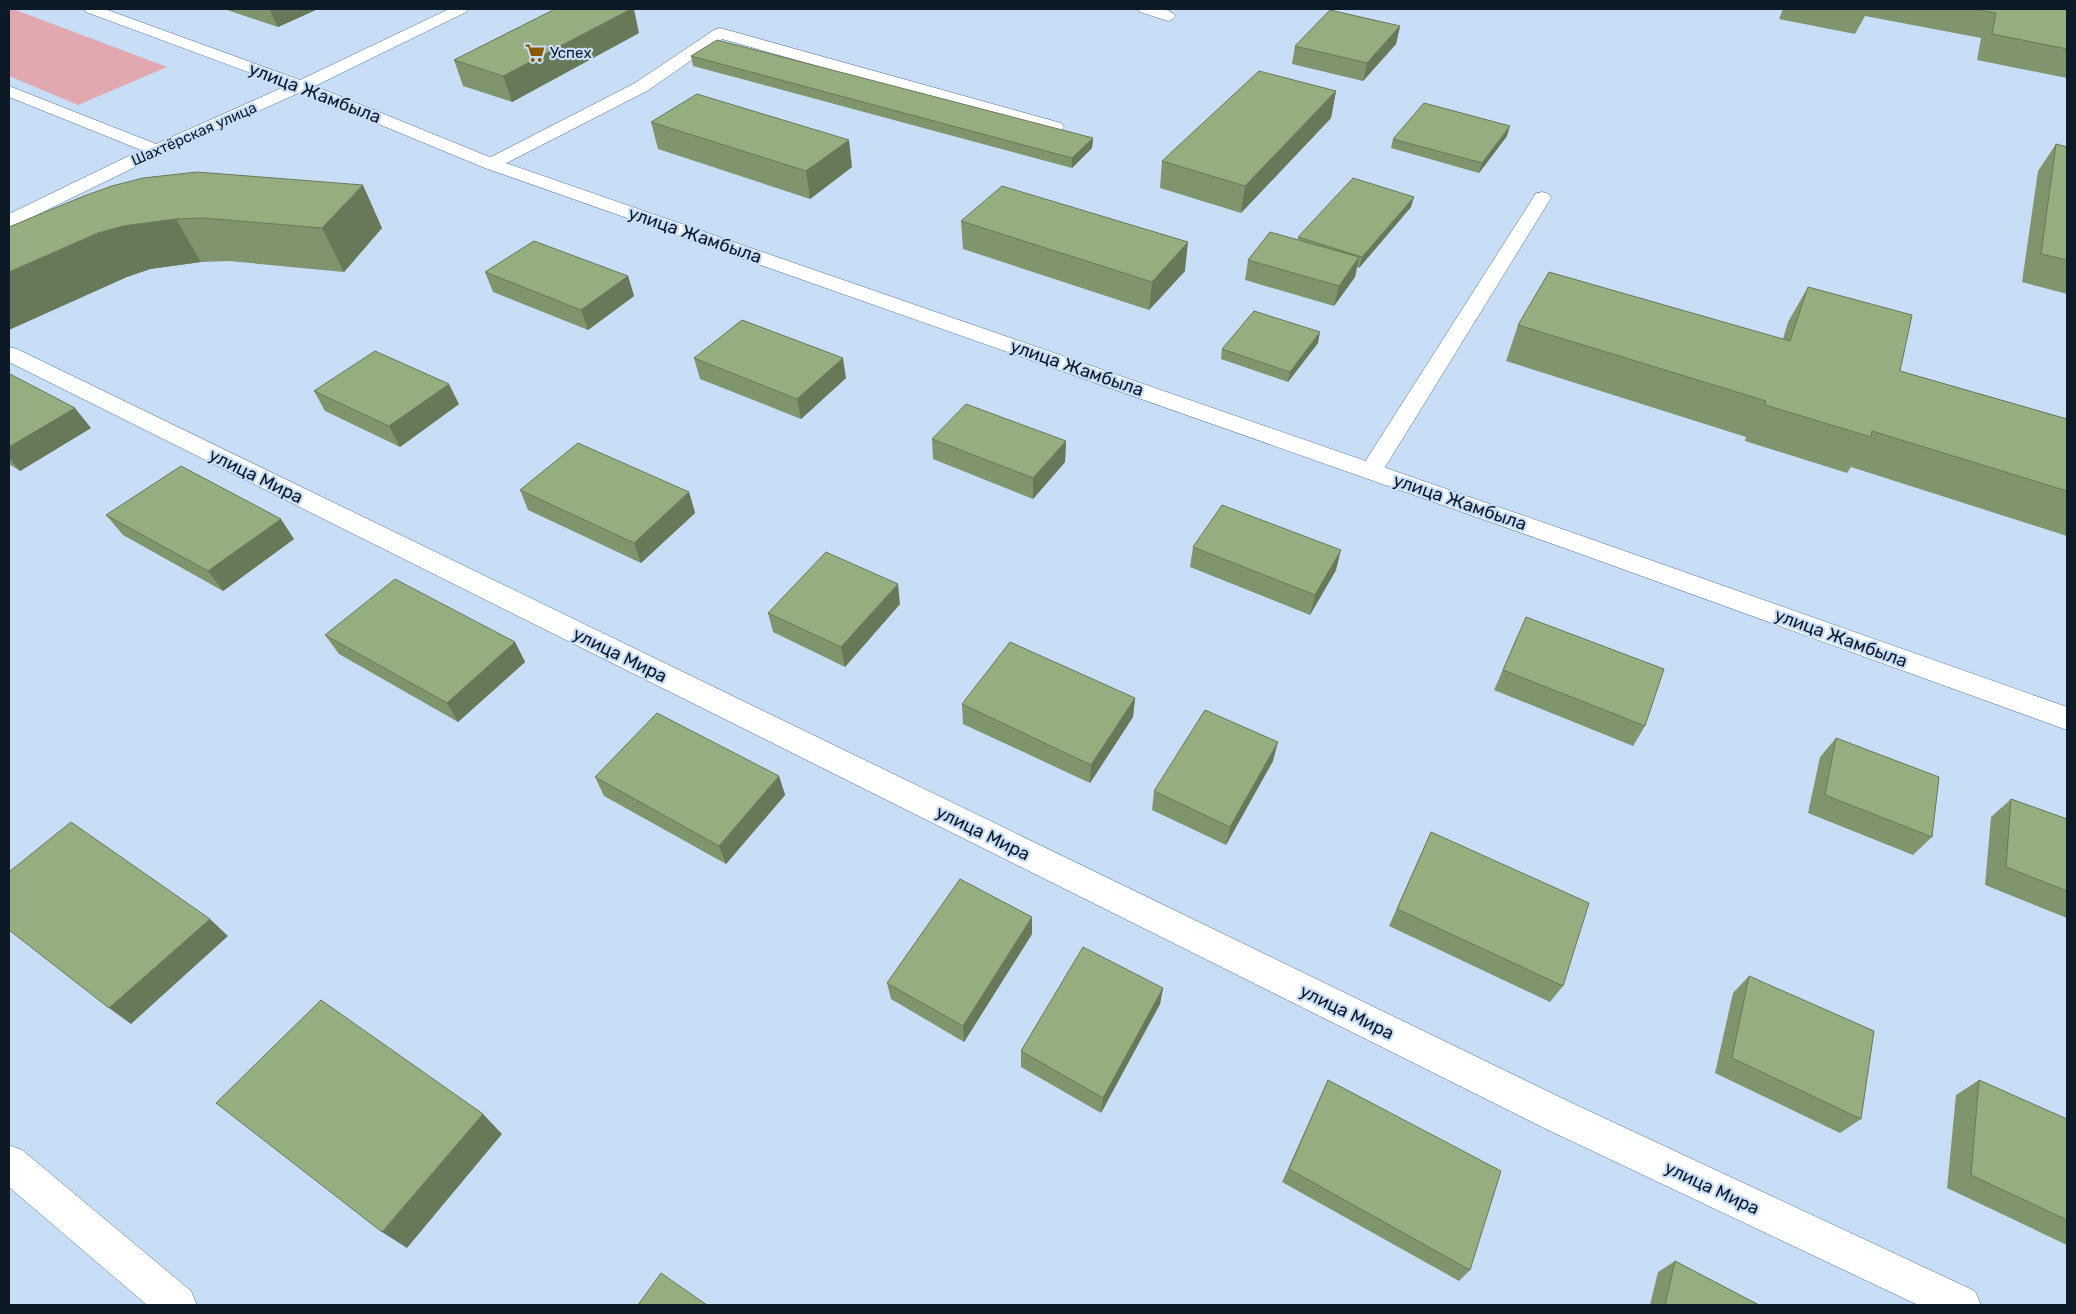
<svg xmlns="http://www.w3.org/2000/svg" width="2076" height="1314" viewBox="0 0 2076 1314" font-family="Rubik,sans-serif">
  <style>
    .green { fill: #e1a8af }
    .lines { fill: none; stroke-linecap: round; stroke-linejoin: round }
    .service-casing { stroke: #507297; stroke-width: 1 }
    .minor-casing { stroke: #507297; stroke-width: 1 }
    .service { fill: #fff; fill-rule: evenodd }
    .minor { fill: #fff; fill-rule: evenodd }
    .wall { fill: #80956d }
    .shaded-wall { fill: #687959 }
    .building { fill: #95ad7f; stroke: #687959 }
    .labels { text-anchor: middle; stroke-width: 4.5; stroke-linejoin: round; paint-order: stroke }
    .far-poi-label { font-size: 15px; fill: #0c1a28; stroke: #c8def7; text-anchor: start }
    .far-street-label { font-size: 15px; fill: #0c1a28; stroke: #c8def7 }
    .street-label { font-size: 18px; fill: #0c1a28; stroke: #c8def7 }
  </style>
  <rect width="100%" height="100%" fill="#c8def7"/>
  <path class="green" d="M9,9H13L167,67L78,105L9,76Z"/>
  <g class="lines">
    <defs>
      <path id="service" d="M1137,9C1149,8 1168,6 1176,16L1173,19L1168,21L1140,12Z
        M720,28L1061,123L1064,127L1061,131L1055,132L1049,131L722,39L647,91L497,168L491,169L485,168L482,164L485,160L635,83L714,30Z
        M1542,192L1549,194L1551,198L1379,477L1371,479L1363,477L1359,471L1363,465L1533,198L1535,194Z"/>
      <path id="minor" d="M84,9H105L300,80L449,9H468L466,12L315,86L497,160L1585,537L2067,707V730L1567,549L485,168L301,92L162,154L16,225L9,227V214L141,150L9,97V86L156,144L286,86L86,12Z
        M9,347L17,349L1572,1103L1975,1291L1981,1305H1918L1546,1129L9,362Z
        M9,1145L22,1150L191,1291L197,1305H147L9,1187Z"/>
    </defs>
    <use href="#service" class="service-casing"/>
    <use href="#minor" class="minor-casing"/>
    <use href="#service" class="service"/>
    <use href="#minor" class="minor"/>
  </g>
  <path class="wall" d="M224,9H318L278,27Z
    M1783,9H2067V78L1977,60L1981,38L1865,16L1855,34L1779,19Z
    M1400,26L1396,44L1363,81L1292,64L1295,46Z
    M639,33L512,102L463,86L454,60Z
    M691,56L1093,138L1092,148L1072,168L693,66Z
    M1336,91L1331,118L1241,213L1160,188L1162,161Z
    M651,122L852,167L810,199L658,149Z
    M1507,136L1479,173L1391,148L1393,139Z
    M2056,144L2067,147V294L2022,282L2038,171Z
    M143,178L382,228L344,272L229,261L201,262L150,269L127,277Z
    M1411,207L1359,268L1357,267L1355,277L1334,306L1245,280L1248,260L1298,240V237Z
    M961,221L1185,271L1149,310L963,249Z
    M485,272L628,276L634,296L588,330L493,292Z
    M1808,287L1900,371L2067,419V536L1851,467L1847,473L1745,441L1746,437L1506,361L1518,325L1783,339L1788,322Z
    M1318,343L1288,382L1221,359L1222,349Z
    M694,358L846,378L801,419L700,379Z
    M9,375L91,428L20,471L9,464Z
    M314,391L459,404L400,447L325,411Z
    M932,439L1066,441L1065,462L1033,499L933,459Z
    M520,490L689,492L695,513L641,563L528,510Z
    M106,515L294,539L223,591L123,535Z
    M1193,547L1336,570L1310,615L1190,567Z
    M900,604L845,667L773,632L768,613Z
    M325,635L515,642L525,662L458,722L339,654Z
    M1517,637L1645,726L1633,746L1494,690Z
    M1135,698L1133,717L1090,783L963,724L962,704Z
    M1836,738L1932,837L1913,855L1808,813L1820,757Z
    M1273,761L1226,845L1152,810L1154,791Z
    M779,776L785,795L726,864L604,796L595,777Z
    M2011,799L2067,819V918L1985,885L1991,817Z
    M1431,832L1563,986L1550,1002L1389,926Z
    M1032,934L964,1042L891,999L887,983Z
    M1749,976L1861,1119L1840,1133L1715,1073L1733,993Z
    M1163,988L1160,1004L1101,1113L1021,1067V1051Z
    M1328,1080L1470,1270L1459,1281L1282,1182Z
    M1979,1080L2067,1119V1245L1947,1188L1956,1095Z
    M1675,1261L1759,1305H1650L1658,1272Z"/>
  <path class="shaded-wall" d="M269,9H318L278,27Z
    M631,9H634L639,33L512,102L503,76Z
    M1400,26L1396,44L1363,81L1367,63Z
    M1336,91L1331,118L1241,213L1245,186Z
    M1510,126L1507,136L1479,173L1482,163Z
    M1093,138L1092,148L1072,168V158Z
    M849,140L852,167L810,199L806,171Z
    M363,185L382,228L344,272L322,228Z
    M1414,197L1411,207L1359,268L1362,257Z
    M176,219L201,262L150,269L127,277L9,330V272L98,233L123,226Z
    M1188,242L1185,271L1149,310L1152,282Z
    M1359,257L1355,277L1334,306L1339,286Z
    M628,276L634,296L588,330L581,310Z
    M1320,332L1318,343L1288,382L1290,372Z
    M843,358L846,378L801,419L797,399Z
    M449,384L459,404L400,447L389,426Z
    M75,408L91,428L20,471L9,457V447Z
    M1066,441L1065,462L1033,499V478Z
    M689,492L695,513L641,563L634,543Z
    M281,519L294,539L223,591L208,571Z
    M1341,550L1336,570L1310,615L1315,595Z
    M898,584L900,604L845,667L841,647Z
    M515,642L525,662L458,722L447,703Z
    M1135,698L1133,717L1090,783L1091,765Z
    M1278,742L1273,761L1226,845L1230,827Z
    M779,776L785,795L726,864L719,846Z
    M1032,917V934L964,1042L963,1026Z
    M210,919L228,936L131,1024L109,1008Z
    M1163,988L1160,1004L1101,1113L1103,1098Z
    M483,1114L502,1134L407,1248L382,1232Z"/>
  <path class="building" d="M555,9H631L503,76L454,60Z
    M1973,9H2067V49L1992,34L1996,13Z
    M1330,10L1400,26L1367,63L1295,46Z
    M717,40L1093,138L1072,158L691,56Z
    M1259,71L1336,91L1245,186L1162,161Z
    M697,94L849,140L806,171L651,122Z
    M1424,103L1510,126L1482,163L1393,139Z
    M2056,144L2067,147V260L2041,254Z
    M197,172L363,185L322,228L204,218L176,219L123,226L98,233L9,272V227L84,196L112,186L143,178Z
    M1353,178L1414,197L1362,257L1298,237Z
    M1002,186L1188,242L1152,282L961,221Z
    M1270,232L1359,257L1339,286L1248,260Z
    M534,241L628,276L581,310L485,272Z
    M1549,272L1790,341L1808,287L1912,315L1900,371L2067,419V491L1872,431L1871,437L1765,405L1766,401L1518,325Z
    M1254,311L1320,332L1290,372L1222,349Z
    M742,320L843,358L797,399L694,358Z
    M375,351L449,384L389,426L314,391Z
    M10,374L75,408L9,447V375Z
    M966,404L1066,441L1033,478L932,439Z
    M578,443L689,492L634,543L520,490Z
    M181,466L281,519L208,571L106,515Z
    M1222,505L1341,550L1315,595L1193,547Z
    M826,552L898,584L841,647L768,613Z
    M395,579L515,642L447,703L325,635Z
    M1526,617L1664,669L1645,726L1503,670Z
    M1010,642L1135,698L1091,765L962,704Z
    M1205,710L1278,742L1230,827L1154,791Z
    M657,713L779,776L719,846L595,777Z
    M1836,738L1939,777L1932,837L1825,795Z
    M2011,799L2067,819V891L2006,867Z
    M71,822L210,919L109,1008L9,930V872Z
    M1431,832L1589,903L1563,986L1397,909Z
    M960,879L1032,917L963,1026L887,983Z
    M1083,947L1163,988L1103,1098L1021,1051Z
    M1749,976L1874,1031L1861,1119L1732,1058Z
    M321,1000L483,1114L382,1232L216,1103Z
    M1328,1080L1501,1171L1470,1270L1289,1169Z
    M1979,1080L2067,1119V1220L1971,1175Z
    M1675,1261L1759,1305H1665Z
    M661,1273L707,1305H638Z"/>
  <defs>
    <symbol id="supermarket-bare" viewBox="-9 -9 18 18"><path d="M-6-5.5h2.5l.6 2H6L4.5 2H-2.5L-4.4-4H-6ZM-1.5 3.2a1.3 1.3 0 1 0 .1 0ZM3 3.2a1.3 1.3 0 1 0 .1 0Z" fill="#8c5905" stroke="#c8def7" stroke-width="2.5" paint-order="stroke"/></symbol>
  </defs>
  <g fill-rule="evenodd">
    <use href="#supermarket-bare" x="521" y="39" width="28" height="28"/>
  </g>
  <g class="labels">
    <g class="far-poi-label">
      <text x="550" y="58">Успех</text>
    </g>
    <g class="far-street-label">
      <text transform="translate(194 134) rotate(-24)" y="5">Шахтёрская улица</text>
    </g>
    <g class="street-label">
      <text transform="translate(315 93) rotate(21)" y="6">улица Жамбыла</text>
      <text transform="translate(695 235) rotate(19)" y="6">улица Жамбыла</text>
      <text transform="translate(1077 368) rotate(19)" y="6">улица Жамбыла</text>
      <text transform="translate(256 476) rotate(26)" y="6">улица Мира</text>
      <text transform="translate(1460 502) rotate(19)" y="6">улица Жамбыла</text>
      <text transform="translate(1841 638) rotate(20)" y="6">улица Жамбыла</text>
      <text transform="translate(620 655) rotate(26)" y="6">улица Мира</text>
      <text transform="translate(983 833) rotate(26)" y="6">улица Мира</text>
      <text transform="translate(1347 1012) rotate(26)" y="6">улица Мира</text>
      <text transform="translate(1712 1188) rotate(25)" y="6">улица Мира</text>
    </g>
  </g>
  <rect width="2076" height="1314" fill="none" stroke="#0c1a28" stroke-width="20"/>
</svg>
